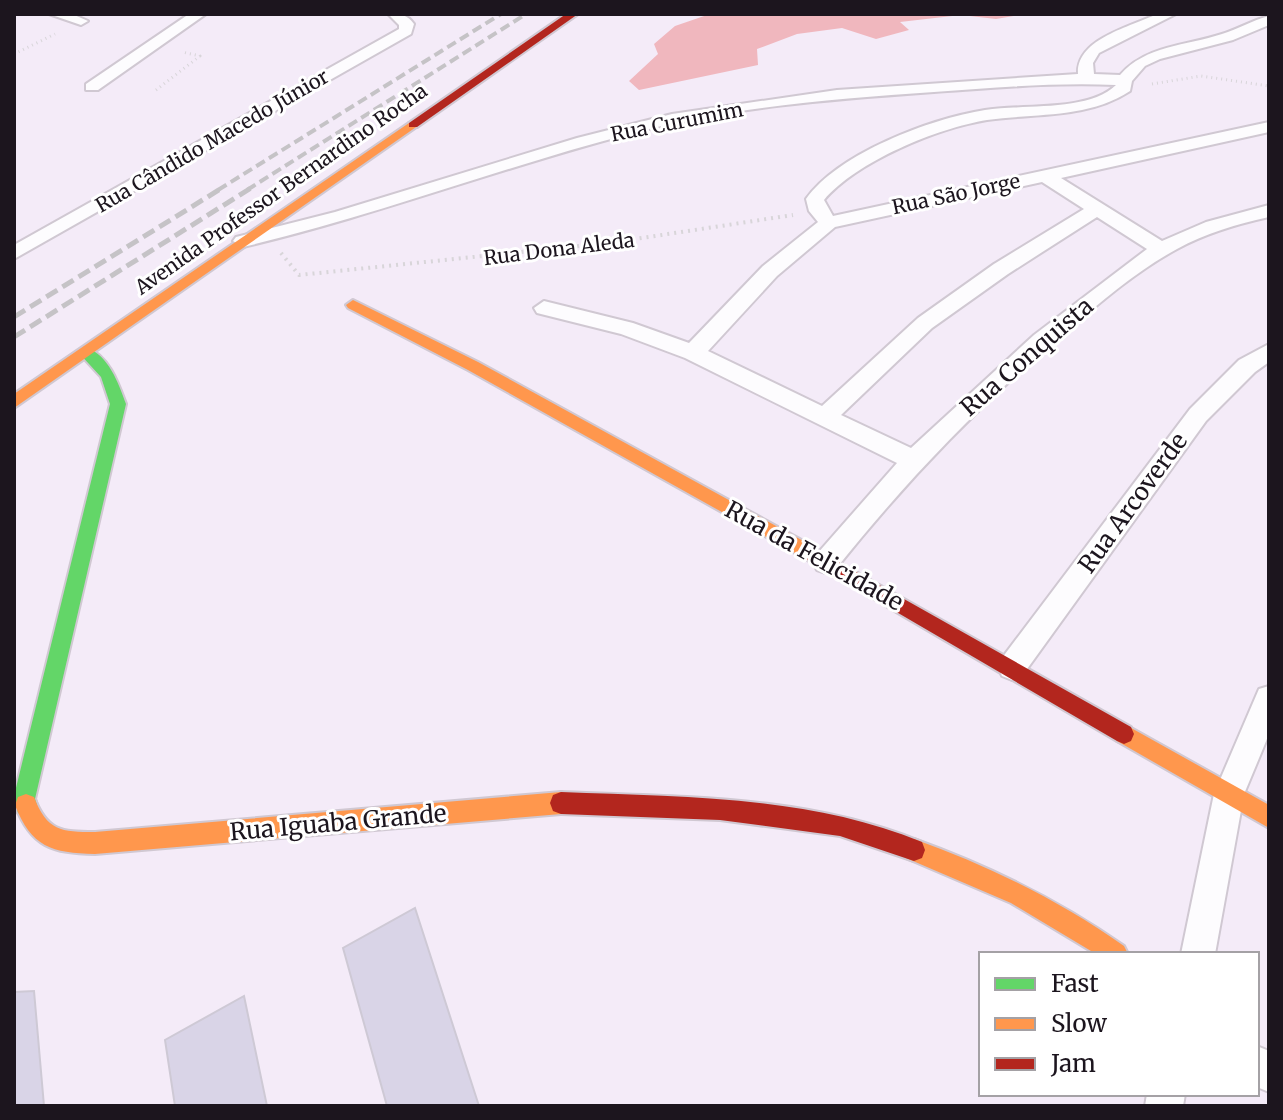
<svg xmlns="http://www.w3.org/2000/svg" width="1283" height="1120" viewBox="0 0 1283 1120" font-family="Merriweather,serif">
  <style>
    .forest { fill: #f0b7be }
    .building { fill: #d9d4e7; stroke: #cec9d5; stroke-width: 2 }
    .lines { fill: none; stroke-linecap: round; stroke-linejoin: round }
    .street-casing { stroke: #d0c8d2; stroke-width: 4 }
    .fast-casing { stroke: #d0c8d2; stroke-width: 4 }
    .slow-casing { stroke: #d0c8d2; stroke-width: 4 }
    .jam-casing { stroke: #d0c8d2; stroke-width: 4 }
    .path-far1 { stroke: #d8d5d9; stroke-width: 3; stroke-dasharray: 1 4; stroke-linecap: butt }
    .path { stroke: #d8d5d9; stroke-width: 4; stroke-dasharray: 2 5; stroke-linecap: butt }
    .street { fill: #fdfcfe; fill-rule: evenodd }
    .fast { fill: #63d668; fill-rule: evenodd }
    .slow { fill: #ff974d; fill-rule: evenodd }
    .jam { fill: #b3261e; fill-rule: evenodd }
    .rail-far1 { stroke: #c5c3c6; stroke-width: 4; stroke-dasharray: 10 5; stroke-linecap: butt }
    .rail { stroke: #c5c3c6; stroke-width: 5; stroke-dasharray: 13 6; stroke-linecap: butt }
    .labels { text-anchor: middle; stroke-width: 6; stroke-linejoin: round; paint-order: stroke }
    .far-street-label { font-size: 20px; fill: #1c151e; stroke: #fff }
    .street-label { font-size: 24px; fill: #1c151e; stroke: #fff }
  </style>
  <rect width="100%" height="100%" fill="#f4ebf8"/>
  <path class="forest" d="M710,14H1026L996,19L961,15L900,22L909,30L876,39L842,28L797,34L757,49L758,65L639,90L629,81L658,54L654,44L675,26Z"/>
  <path class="building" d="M415,908L479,1106H387L343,948Z
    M34,991L44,1106H14V992Z
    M244,996L267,1106H175L165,1040Z"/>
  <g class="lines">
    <defs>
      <path id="street" d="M49,14H72L88,21L81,25Z
        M189,14H206L98,90H86V84Z
        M388,14C400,14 407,14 414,24L411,34L14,259V245L399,29V25Z
        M1157,14H1176L1099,53L1093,63L1094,74L1120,75C1146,45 1186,46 1222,34C1238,29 1253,20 1269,16V25L1233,40L1160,59L1145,66L1132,81L1130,91C1087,119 1036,113 987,120C938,128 857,161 824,200L833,216L1269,122V132L1061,178L1162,241L1206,222L1269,205V217C1237,224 1206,233 1177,249C1138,270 1103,300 1069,329C983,401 905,482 835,570L826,573L817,570L813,562L817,554L897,463L685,358L621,334L537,313L534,308L544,301L633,323L689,343L763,266L818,222L809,211L806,199C839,153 930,119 985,110C1022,104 1089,112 1116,85C1055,82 994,88 934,92C834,99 731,107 633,133C502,167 375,216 243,247L233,241L236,237L335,212L577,138L672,114L837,90L1078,74C1076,39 1130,27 1157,14ZM1042,182L1084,209L994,264L918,318L822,406L708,351L777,276L835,227ZM1097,217L1147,249L1034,335L911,448L841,415L932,328L1008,274Z
        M1269,344V362L1255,372L1206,421L1022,676L1012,680L1002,676L998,667L1002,658L1190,409L1239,360Z
        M1269,686V734L1244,794L1215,954H1181L1214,794L1259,689Z
        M1257,1046L1269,1051V1092L1257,1087Z
        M1147,1094H1185L1183,1106H1145Z"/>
      <path id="fast" d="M86,347C109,356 118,382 126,404L35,799L37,805L34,813L26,816L18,813L14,796L110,404L101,377L78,352Z"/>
      <path id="slow" d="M409,123L419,125L14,408V394Z
        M353,300L478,362L816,548L819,553L816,558H804L468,370L348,308L346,305Z
        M1124,724L1269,805V828L1117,741L1114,734L1117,727Z
        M561,792L569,795L572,803L569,811L561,814L95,854C52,853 31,847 15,805L18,797L26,794L34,797C47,831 61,832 95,832Z
        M914,839C989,866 1059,900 1124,946L1128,954H1096L1011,903L906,858L903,850L906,842Z"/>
      <path id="jam" d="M566,14H578L417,127H409V123Z
        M810,546L1131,727L1134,734L1131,741L1124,744L1117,741L804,558L801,553L804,548Z
        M561,792C682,797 808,795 922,842L925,850L922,858L914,861L840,836L720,820L561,814L553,811L550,803L553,795Z"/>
    </defs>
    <use href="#street" class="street-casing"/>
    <use href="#fast" class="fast-casing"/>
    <use href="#slow" class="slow-casing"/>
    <use href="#jam" class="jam-casing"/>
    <path class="path-far1" d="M14,54L55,34
      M1152,84L1201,76L1269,86
      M156,90L200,56L182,52"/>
    <path class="path" d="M281,253L299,275L609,243L793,215"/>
    <use href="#street" class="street"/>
    <use href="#fast" class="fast"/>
    <use href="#slow" class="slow"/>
    <use href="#jam" class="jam"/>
    <path class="rail-far1" d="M218,190L501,14
      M247,190L526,14"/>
    <path class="rail" d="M14,317L222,188
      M14,337L251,188"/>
  </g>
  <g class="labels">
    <g class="far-street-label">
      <text transform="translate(677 122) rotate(-11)" y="7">Rua Curumim</text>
      <text transform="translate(212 141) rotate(-30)" y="7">Rua Cândido Macedo Júnior</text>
      <text transform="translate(281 189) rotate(-35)" y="7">Avenida Professor Bernardino Rocha</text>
      <text transform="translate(956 194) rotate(-12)" y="7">Rua São Jorge</text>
      <text transform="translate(559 249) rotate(-7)" y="7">Rua Dona Aleda</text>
    </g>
    <g class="street-label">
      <text transform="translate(1027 357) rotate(-41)" y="8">Rua Conquista</text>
      <text transform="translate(1133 503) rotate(-54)" y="8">Rua Arcoverde</text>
      <text transform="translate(814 556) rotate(29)" y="8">Rua da Felicidade</text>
      <text transform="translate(338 823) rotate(-5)" y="8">Rua Iguaba Grande</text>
    </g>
  </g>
  <rect width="1283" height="1120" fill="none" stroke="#1c151e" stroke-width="32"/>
  <rect x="979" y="952" width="280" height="144" fill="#ffffff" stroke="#a4a1a5" stroke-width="2"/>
  <rect x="995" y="978" width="40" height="12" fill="#63d668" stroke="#a4a1a5" stroke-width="2"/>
  <text x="1051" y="992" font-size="24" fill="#1c151e">Fast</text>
  <rect x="995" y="1018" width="40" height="12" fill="#ff974d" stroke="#a4a1a5" stroke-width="2"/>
  <text x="1051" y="1032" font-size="24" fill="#1c151e">Slow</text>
  <rect x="995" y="1058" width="40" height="12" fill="#b3261e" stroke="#a4a1a5" stroke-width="2"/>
  <text x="1051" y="1072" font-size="24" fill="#1c151e">Jam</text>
</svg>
